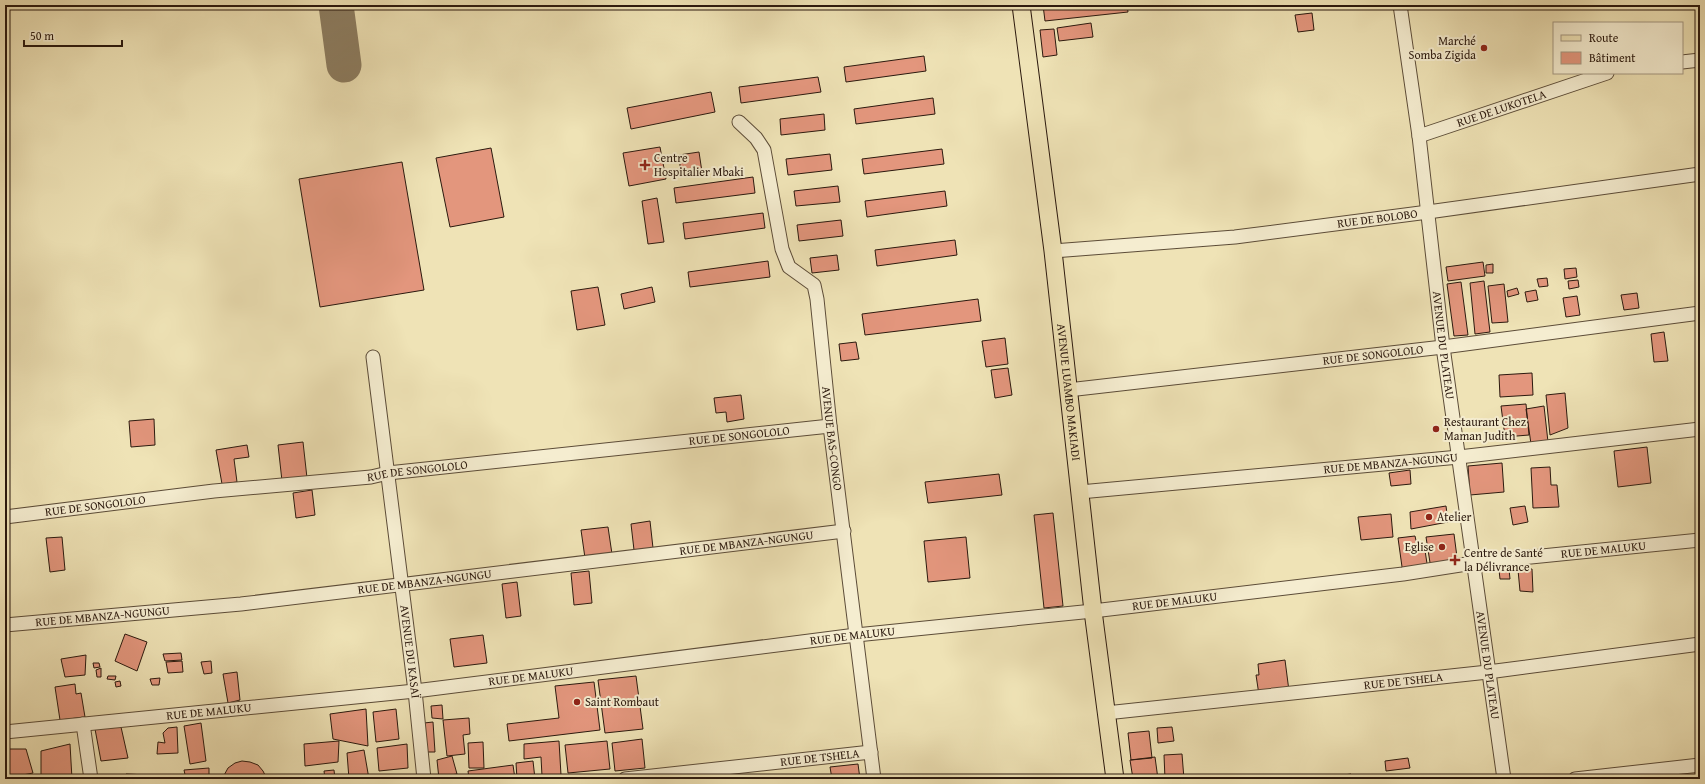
<svg xmlns="http://www.w3.org/2000/svg" width="1705" height="784" viewBox="0 0 1705 784" font-family="'Gentium Book Plus',serif">
  <style>
    .lines { fill: none; stroke-linecap: round; stroke-linejoin: round }
    .taxiway { stroke: #8d7e62; stroke-width: 35 }
    .building { fill: #e3967d; stroke: #2b190e }
    .minor-casing { stroke: #5c4c38; stroke-width: 15 }
    .major-casing { stroke: #2b190e; stroke-width: 19 }
    .minor { stroke: #f5edd0; stroke-width: 13 }
    .major { stroke: #efe3b6; stroke-width: 17 }
    .poi-dot { fill: #8f2418; stroke: #f5edd0; stroke-width: 1.5 }
    .labels { text-anchor: middle; stroke-width: 4; stroke-linejoin: round; paint-order: stroke }
    .poi-label { font-size: 12px; fill: #2b190e; stroke: #f5edd0; text-anchor: start }
    .street-label { font-size: 12px; fill: #2b190e; stroke: #f5edd0 }
  </style>
  <rect width="100%" height="100%" fill="#efe3b6"/>
  <filter id="stains"><feTurbulence type="fractalNoise" baseFrequency=".005" numOctaves="4"/><feColorMatrix values="0 0 0 0 .2 0 0 0 0 .09 0 0 0 0 .02 0 0 0 .5 -.17"/></filter>
  <radialGradient id="worn" r=".72"><stop offset=".6" stop-color="#630" stop-opacity="0"/><stop offset="1" stop-color="#630" stop-opacity=".3"/></radialGradient>
  <g class="lines">
    <path class="taxiway" d="M336,5L344,65"/>
  </g>
  <path class="building" d="M1043,5H1127L1128,12L1045,21Z
    M1312,13L1314,30L1298,32L1295,15Z
    M1091,23L1093,37L1059,41L1057,28Z
    M1054,29L1057,55L1043,57L1040,30Z
    M924,56L926,71L846,82L844,67Z
    M818,77L821,92L741,103L739,87Z
    M711,92L715,112L631,129L627,108Z
    M933,98L935,114L856,124L854,109Z
    M824,114L825,130L781,135L780,119Z
    M660,147L666,179L629,186L623,153Z
    M491,148L504,217L450,227L436,158Z
    M942,149L944,164L864,174L862,159Z
    M699,152L702,172L681,175L679,155Z
    M830,154L832,170L788,175L786,159Z
    M402,162L424,290L320,307L299,179Z
    M753,177L755,193L676,203L674,188Z
    M838,186L840,202L796,206L794,191Z
    M945,191L947,206L867,217L865,201Z
    M657,198L664,242L648,244L642,201Z
    M763,213L765,228L685,239L683,223Z
    M841,220L843,236L799,241L797,225Z
    M955,240L957,255L877,266L875,250Z
    M837,255L839,270L812,273L810,258Z
    M768,261L770,277L690,287L688,272Z
    M1483,262L1485,276L1448,281L1446,267Z
    M1493,264V273H1486V265Z
    M1576,268L1577,277L1565,279L1564,269Z
    M1547,278L1548,286L1539,287L1537,279Z
    M1578,280L1579,287L1569,289L1568,281Z
    M1484,281L1490,332L1475,334L1470,283Z
    M1461,282L1468,335L1454,336L1447,284Z
    M1504,284L1508,322L1492,323L1488,286Z
    M598,287L605,325L577,330L571,291Z
    M652,287L655,302L624,309L621,294Z
    M1517,288L1519,294L1508,297L1507,291Z
    M1536,290L1538,300L1527,302L1525,292Z
    M1637,293L1639,308L1624,310L1621,295Z
    M1577,296L1580,315L1566,317L1563,298Z
    M978,299L981,321L865,335L862,314Z
    M1664,332L1668,361L1654,362L1651,334Z
    M1005,338L1008,364L986,367L982,341Z
    M856,342L859,359L841,361L839,344Z
    M1008,368L1012,395L995,398L991,370Z
    M1532,373L1533,395L1500,397L1499,375Z
    M1565,393L1568,428L1550,435L1546,395Z
    M741,395L744,419L727,422L726,412L716,413L714,398Z
    M1526,404L1529,435L1505,437L1501,406Z
    M1544,406L1548,442L1531,444L1526,409Z
    M154,419L155,445L131,447L129,421Z
    M303,442L307,478L282,481L278,445Z
    M247,445L249,457L234,459L237,482L222,484L216,450Z
    M1647,447L1651,483L1618,487L1614,451Z
    M1502,463L1504,492L1470,495L1468,466Z
    M1550,467L1551,485H1557L1559,507L1533,508L1531,468Z
    M1410,470L1411,484L1391,486L1389,473Z
    M999,474L1002,495L928,503L925,482Z
    M312,490L315,515L296,518L293,493Z
    M1446,506L1448,522L1411,529L1410,512Z
    M1525,506L1528,522L1513,525L1510,508Z
    M1053,513L1063,606L1044,608L1034,515Z
    M1391,514L1393,537L1361,540L1358,517Z
    M650,521L653,548L634,550L631,524Z
    M608,527L612,554L585,558L581,530Z
    M1454,534L1458,565L1431,569L1426,537Z
    M1415,536L1417,545L1424,544L1428,570L1403,574L1398,538Z
    M62,537L65,570L50,572L46,538Z
    M966,537L970,578L928,582L924,541Z
    M1509,569L1510,579H1500L1499,570Z
    M1532,569L1533,592L1520,591L1518,570Z
    M589,571L592,603L574,605L571,573Z
    M517,582L521,616L506,618L502,584Z
    M125,634L147,642L137,671L115,661Z
    M483,635L487,663L454,667L450,639Z
    M181,653L182,660L165,661L163,654Z
    M86,655L85,675L65,677L61,659Z
    M1285,660L1289,691L1259,695L1256,675H1259L1258,664Z
    M182,661L183,672L168,673L166,662Z
    M211,661L212,673L204,674L201,662Z
    M93,663H99L100,667L94,668Z
    M101,668V677H97L96,670Z
    M237,672L240,700L228,703L223,674Z
    M108,676H116L115,680L107,679Z
    M636,676L643,729L605,733L598,680Z
    M160,678L159,685H152L150,679Z
    M120,681L121,686L116,687L115,682Z
    M594,682L600,730L509,741L507,724L559,718L555,686Z
    M75,684L76,694L81,693L85,717L60,720L55,687Z
    M442,705L443,719L432,718L431,706Z
    M366,709L368,746L333,739L330,714Z
    M396,709L399,739L376,742L373,712Z
    M469,718L470,734L463,735L465,754L447,756L443,720Z
    M433,722L435,752H427L424,723Z
    M201,723L206,761L190,764L184,726Z
    M121,727L128,758L101,761L95,729Z
    M177,727L178,753L157,754L158,742L165,743L163,733L168,728Z
    M1172,727L1174,741L1158,743L1157,728Z
    M1149,731L1152,758L1131,760L1128,733Z
    M642,739L645,768L615,771L612,743Z
    M339,741L338,762L305,766L304,744Z
    M559,741L561,775L542,776L541,757L524,759V744Z
    M607,741L610,769L568,773L565,745Z
    M483,742L484,768H469L468,743Z
    M70,744L72,779H41V751Z
    M407,744L408,768L379,771L377,748Z
    M5,749H26L33,773L7,778Z
    M364,750L369,779H349L347,753Z
    M1182,754L1184,779H1165L1164,755Z
    M452,756L457,774L450,775L451,779H439L437,760Z
    M1155,757L1158,779H1133L1130,760Z
    M1408,758L1410,768L1386,771L1385,761Z
    M242,761L250,762L258,765L263,771L267,779H222L228,768L235,763Z
    M533,761L535,779H517L516,763Z
    M858,764L860,779H832L830,767Z
    M513,765L515,779H469L468,771Z
    M209,768V779H186L184,770Z
    M334,770L335,779H325L324,771Z
    M126,774L148,775V779H127Z
    M1351,774L1352,779H1313Z"/>
  <g class="lines">
    <defs>
      <g id="minor">
        <path id="s1" d="M1400,5L1419,136L1443,347L1504,779"/>
        <path d="M1682,62L1700,60"/>
        <path id="s2" d="M739,122L756,138L764,150L782,249L789,267L814,285L817,299L830,426L874,779"/>
        <path id="s3" d="M1419,136L1607,73"/>
        <path id="s4" d="M1053,251L1235,237L1428,212L1700,174"/>
        <path id="s5" d="M373,357L415,691L424,779"/>
        <path id="s6" d="M1068,390L1443,347L1700,313"/>
        <path id="s7" d="M1080,492L1459,457L1700,429"/>
        <path id="s8" d="M5,517L214,491L371,477L388,473L830,426"/>
        <path id="s9" d="M5,625L241,604L844,531"/>
        <path id="s10" d="M1106,713L1488,672L1700,644"/>
        <path d="M83,724L91,779"/>
        <path id="s11" d="M5,732L415,691L856,635L1093,611L1403,574L1473,563L1700,540"/>
        <path id="s12" d="M625,779L871,752"/>
        <path d="M1575,779L1700,765"/>
      </g>
      <g id="major">
        <path id="s13" d="M1021,5L1053,251L1093,611L1115,779"/>
      </g>
    </defs>
    <use href="#minor" class="minor-casing"/>
    <use href="#major" class="major-casing"/>
    <use href="#minor" class="minor"/>
    <use href="#major" class="major"/>
  </g>
  <g class="poi-dot">
    <circle cx="1484" cy="48" r="4"/>
    <path d="M643 159h4v4h4v4h-4v4h-4v-4h-4v-4h4z"/>
    <circle cx="1436" cy="429" r="4"/>
    <circle cx="1429" cy="517" r="4"/>
    <circle cx="1442" cy="547" r="4"/>
    <path d="M1453 554h4v4h4v4h-4v4h-4v-4h-4v-4h4z"/>
    <circle cx="577" cy="702" r="4"/>
  </g>
  <g class="labels">
    <g class="poi-label">
      <text x="1476" y="45" text-anchor="end">Marché<tspan x="1476" dy="14">Somba Zigida</tspan></text>
      <text x="654" y="162">Centre<tspan x="654" dy="14">Hospitalier Mbaki</tspan></text>
      <text x="1444" y="426">Restaurant Chez<tspan x="1444" dy="14">Maman Judith</tspan></text>
      <text x="1437" y="521">Atelier</text>
      <text x="1434" y="551" text-anchor="end">Eglise</text>
      <text x="1464" y="557">Centre de Santé<tspan x="1464" dy="14">la Délivrance</tspan></text>
      <text x="585" y="706">Saint Rombaut</text>
    </g>
    <g class="street-label">
      <text dy="4" stroke="none"><textPath href="#s3" startOffset="87">RUE DE LUKOTELA</textPath></text>
      <text dy="4" stroke="none"><textPath href="#s4" startOffset="326">RUE DE BOLOBO</textPath></text>
      <text dy="4" stroke="none"><textPath href="#s1" startOffset="343">AVENUE DU PLATEAU</textPath></text>
      <text dy="4" stroke="none"><textPath href="#s6" startOffset="307">RUE DE SONGOLOLO</textPath></text>
      <text dy="4" stroke="none"><textPath href="#s13" startOffset="390">AVENUE LUAMBO MAKIADI</textPath></text>
      <text dy="4" stroke="none"><textPath href="#s8" startOffset="739">RUE DE SONGOLOLO</textPath></text>
      <text dy="4" stroke="none"><textPath href="#s2" startOffset="343">AVENUE BAS-CONGO</textPath></text>
      <text dy="4" stroke="none"><textPath href="#s7" startOffset="312">RUE DE MBANZA-NGUNGU</textPath></text>
      <text dy="4" stroke="none"><textPath href="#s8" startOffset="415">RUE DE SONGOLOLO</textPath></text>
      <text dy="4" stroke="none"><textPath href="#s8" startOffset="91">RUE DE SONGOLOLO</textPath></text>
      <text dy="4" stroke="none"><textPath href="#s9" startOffset="746">RUE DE MBANZA-NGUNGU</textPath></text>
      <text dy="4" stroke="none"><textPath href="#s11" startOffset="1609">RUE DE MALUKU</textPath></text>
      <text dy="4" stroke="none"><textPath href="#s9" startOffset="422">RUE DE MBANZA-NGUNGU</textPath></text>
      <text dy="4" stroke="none"><textPath href="#s11" startOffset="1177">RUE DE MALUKU</textPath></text>
      <text dy="4" stroke="none"><textPath href="#s9" startOffset="98">RUE DE MBANZA-NGUNGU</textPath></text>
      <text dy="4" stroke="none"><textPath href="#s11" startOffset="853">RUE DE MALUKU</textPath></text>
      <text dy="4" stroke="none"><textPath href="#s5" startOffset="297">AVENUE DU KASAÏ</textPath></text>
      <text dy="4" stroke="none"><textPath href="#s1" startOffset="666">AVENUE DU PLATEAU</textPath></text>
      <text dy="4" stroke="none"><textPath href="#s11" startOffset="529">RUE DE MALUKU</textPath></text>
      <text dy="4" stroke="none"><textPath href="#s10" startOffset="299">RUE DE TSHELA</textPath></text>
      <text dy="4" stroke="none"><textPath href="#s11" startOffset="205">RUE DE MALUKU</textPath></text>
      <text dy="4" stroke="none"><textPath href="#s12" startOffset="196">RUE DE TSHELA</textPath></text>
    </g>
  </g>
  <rect width="1705" height="784" fill="none" stroke="#efe3b6" stroke-width="20"/>
  <rect x="6" y="6" width="1693" height="772" fill="none" stroke="#2b190e" stroke-width="2"/>
  <rect x="10" y="10" width="1685" height="764" fill="none" stroke="#2b190e"/>
  <rect x="1553" y="22" width="130" height="52" fill="#f5edd0" stroke="#a49882"/>
  <rect x="1561" y="35" width="20" height="6" fill="#efe3b6" stroke="#a49882"/>
  <text x="1589" y="42" font-size="12" fill="#2b190e">Route</text>
  <rect x="1561" y="52" width="20" height="12" fill="#e3967d" stroke="#a49882"/>
  <text x="1589" y="62" font-size="12" fill="#2b190e">Bâtiment</text>
  <path d="M24 40v6h98v-6" fill="none" stroke="#2b190e" stroke-width="2"/>
  <text x="30" y="40" font-size="12" fill="#2b190e" stroke="#f5edd0" stroke-width="3" paint-order="stroke">50 m</text>
  <rect width="100%" height="100%" filter="url(#stains)"/>
  <rect width="100%" height="100%" fill="url(#worn)"/>
</svg>
